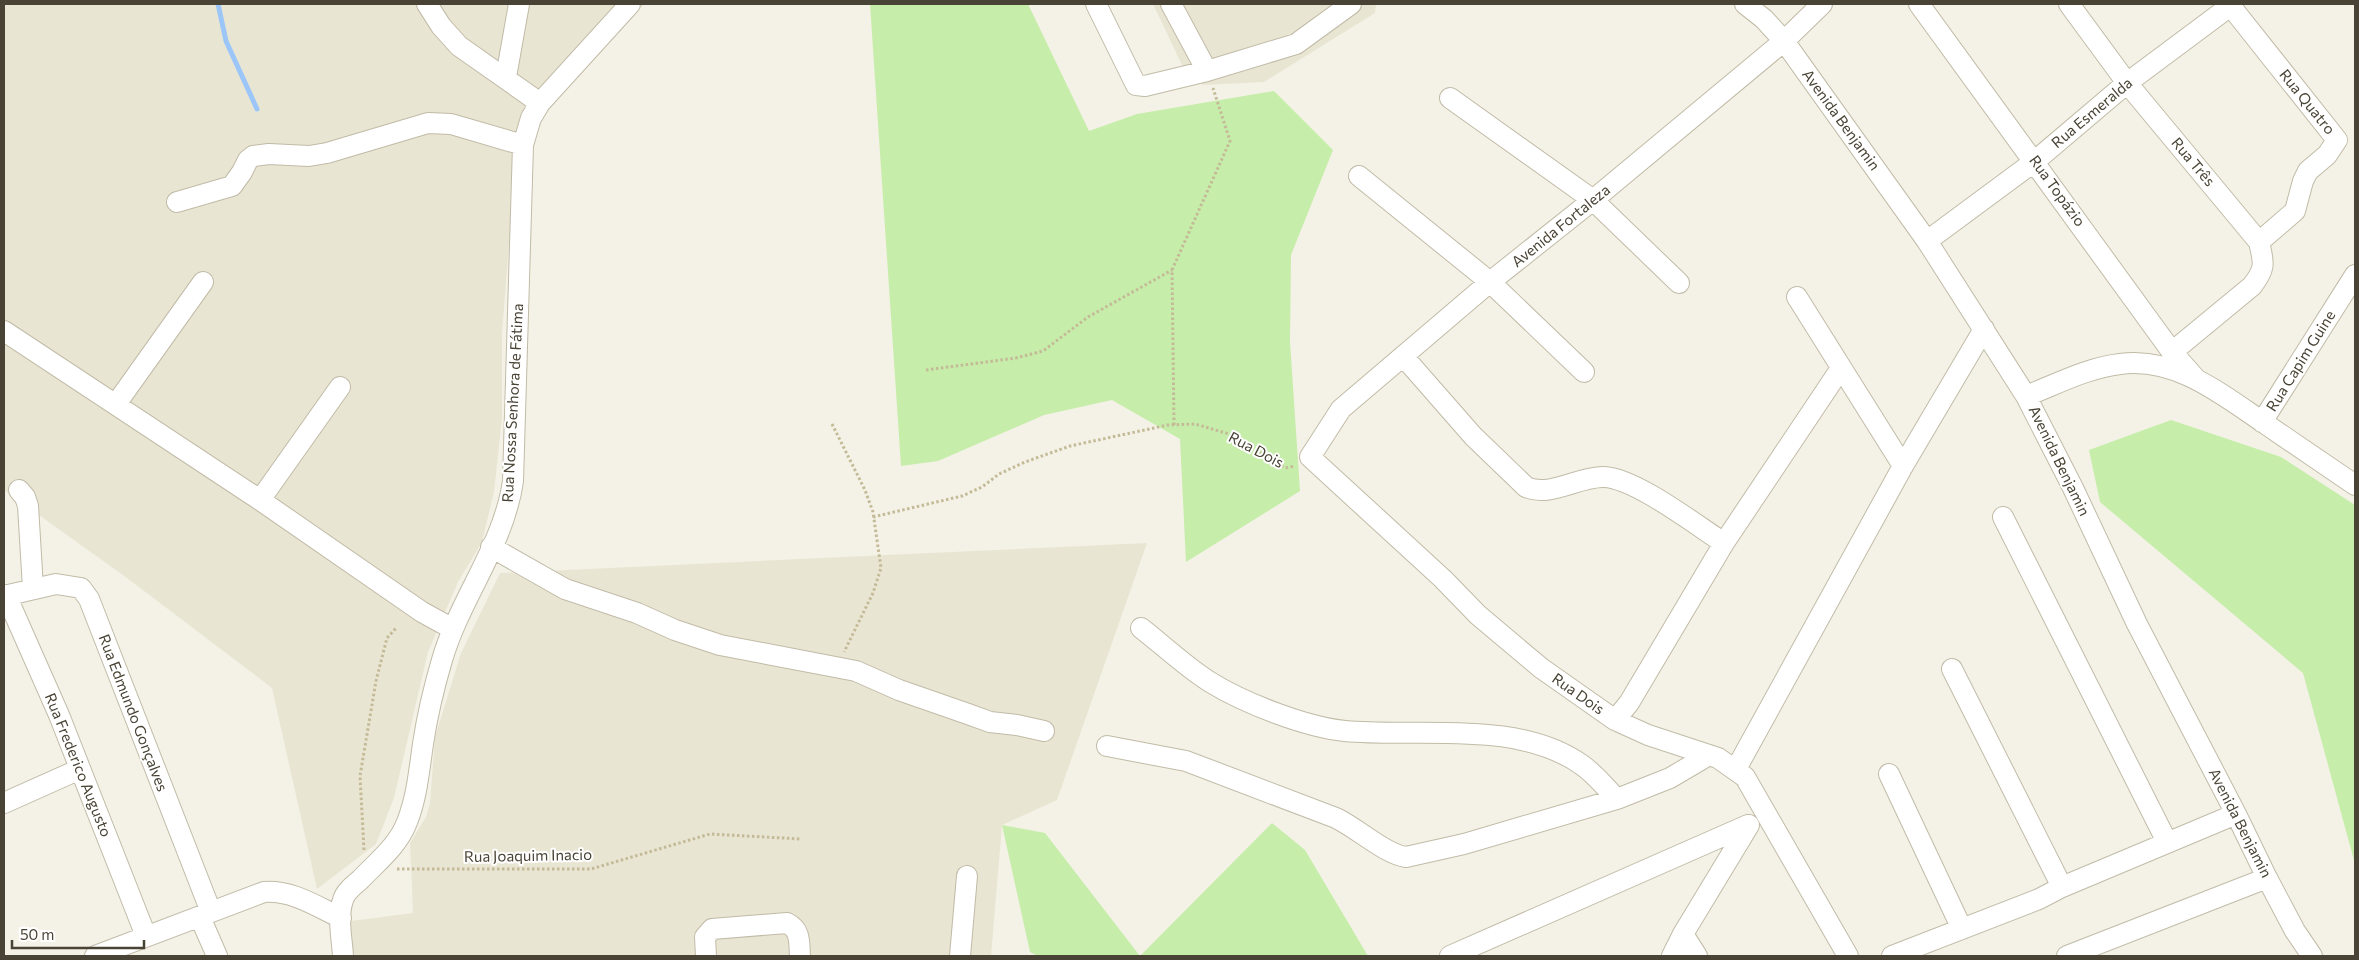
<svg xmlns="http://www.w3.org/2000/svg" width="2359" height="960" viewBox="0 0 2359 960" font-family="Commissioner,sans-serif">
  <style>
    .residential { fill: #e9e5d3 }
    .green { fill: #c6edaa }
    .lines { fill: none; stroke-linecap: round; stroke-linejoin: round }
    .stream { stroke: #9cc6f7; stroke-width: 5 }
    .minor-casing { stroke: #c1bba7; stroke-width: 22 }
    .path { stroke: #c4ba97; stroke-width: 3; stroke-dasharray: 2.5 2.5; stroke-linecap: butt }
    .minor { stroke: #fff; stroke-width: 20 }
    .labels { text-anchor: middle; stroke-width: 4; stroke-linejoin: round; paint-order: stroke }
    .street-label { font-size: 15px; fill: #484334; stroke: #fff }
  </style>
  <rect width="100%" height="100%" fill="#f4f2e6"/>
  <path class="residential" d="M4,4H644L528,128L516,155L502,333V418L494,492L482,542L458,582L428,652L394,798L376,844L317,889L272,688L127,578L4,490Z
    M1153,4H1376L1375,13L1264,82L1203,85L1182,65Z
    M1147,543L1057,800L1002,825L991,956H345L351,921L413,913L410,843L426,817L430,803L435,737L461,653L500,573Z"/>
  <path class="green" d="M870,4H1028L1089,131L1137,114L1274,91L1333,150L1291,255L1290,342L1300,491L1186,562L1180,439L1112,400L1044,415L938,461L901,466Z
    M2171,420L2281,457L2355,505V864L2303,673L2100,502L2089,450Z
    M1272,823L1305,850L1368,956H1038L1030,952L1002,825L1045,833L1140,956Z"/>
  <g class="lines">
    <path class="stream" d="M218,4L226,41L257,109"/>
    <defs>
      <path id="minor" d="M427,4L441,26L459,46L540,103
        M1096,4L1136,85L1145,86L1207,71
        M1171,4L1207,71L1296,44L1351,4
        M1745,4L1764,19L1784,41L1927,241L2026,396L2073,488L2137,624L2236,814L2267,878L2295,931L2312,956
        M1822,4L1784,41L1593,200L1490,282L1341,409L1310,457L1443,579L1478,615L1541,668L1615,720L1648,735L1718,758L1745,777L1848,956
        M1919,4L2172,352L2196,379
        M2069,4L2127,83L2259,242C2264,263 2266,268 2252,286L2172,352
        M2229,4L2337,140L2327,155L2308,171L2303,181L2295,211L2259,242
        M506,77L519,4
        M1450,98L1593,200L1679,283
        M1359,176L1490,282L1584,372
        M177,202L232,186L242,172L248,160L253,156L269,154L309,156L327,153L428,123L451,124L523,145
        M1927,241L2035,161L2127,83L2233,4
        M1797,297L1903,466
        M4,331L260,500L422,612L453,629
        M1403,356L1473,436L1526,487C1550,498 1579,476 1604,477C1635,478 1696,525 1724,543
        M2026,396C2057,384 2087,368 2120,364C2176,356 2224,396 2267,425C2296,445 2326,465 2355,485
        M116,404L203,282
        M2262,422L2355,275
        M19,490L25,497L28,506L33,588
        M260,500L340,387
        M2003,517L2167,842
        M491,547L565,589L637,613L675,630L720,645L856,671L899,690L968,714L990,722L1017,725L1044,731
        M6,595L59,715L146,936
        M4,596L56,584L81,588L89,599L211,912
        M1141,628C1164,646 1186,667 1210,682C1244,703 1305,727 1345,731C1419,738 1517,719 1582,765C1595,774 1606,788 1617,799
        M1952,669L2062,887
        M1615,720L1629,703L1724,543L1841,368
        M1107,746L1186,761L1336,818C1357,828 1385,854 1406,857L1464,844L1617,799L1670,778L1709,755
        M1736,769L1903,466L1984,329
        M1889,774L1962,929
        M4,803L80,769
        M200,917L217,956
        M1683,934L1697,956
        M95,956L264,892C292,890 316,906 341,918
        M343,956C342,939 337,917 343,900C345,892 354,885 360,880C377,862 398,846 407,822C417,797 419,771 423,744C427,717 434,687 442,660C460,598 504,545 513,481L523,145L531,118L540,103L630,4
        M706,956L705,937L712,929L787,923C801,930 799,942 800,956
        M960,956L967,876
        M1450,956L1748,825
        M1672,956L1683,934L1749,825
        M1892,956L2039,899L2062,887L2236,814
        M2067,956L2267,878"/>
    </defs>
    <use href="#minor" class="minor-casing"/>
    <path class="path" d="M926,370L1016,358L1043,351L1088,317L1172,270
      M832,424L865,490L873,512L881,568L873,593L844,652
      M1174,425L1172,270L1230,141L1213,88
      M873,517L962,496L982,487L999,474L1025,462L1070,446L1168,425L1195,424L1229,434L1285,468L1295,466
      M364,850L360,776L376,681L387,638L397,627
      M397,869H591L710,834L801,839"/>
    <use href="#minor" class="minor"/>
  </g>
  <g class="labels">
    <g class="street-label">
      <text transform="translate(2307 102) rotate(51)" y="5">Rua Quatro</text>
      <text transform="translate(2092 113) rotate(-40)" y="5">Rua Esmeralda</text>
      <text transform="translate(1841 120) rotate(54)" y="5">Avenida Benjamin</text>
      <text transform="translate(2193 162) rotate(50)" y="5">Rua Três</text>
      <text transform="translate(2057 191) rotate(54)" y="5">Rua Topázio</text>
      <text transform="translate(1561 226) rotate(-39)" y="5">Avenida Fortaleza</text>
      <text transform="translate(2301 361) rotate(-58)" y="5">Rua Capim Guine</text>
      <text transform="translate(513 403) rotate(-87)" y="5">Rua Nossa Senhora de Fátima</text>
      <text transform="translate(1256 450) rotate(28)" y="5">Rua Dois</text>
      <text transform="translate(2059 461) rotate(64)" y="5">Avenida Benjamin</text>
      <text transform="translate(1578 694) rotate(35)" y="5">Rua Dois</text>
      <text transform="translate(133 713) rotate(69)" y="5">Rua Edmundo Gonçalves</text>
      <text transform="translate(78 765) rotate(68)" y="5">Rua Frederico Augusto</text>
      <text transform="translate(2240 823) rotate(63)" y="5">Avenida Benjamin</text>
      <text transform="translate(528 856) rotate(-1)" y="5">Rua Joaquim Inacio</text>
    </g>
  </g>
  <rect width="2359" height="960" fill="none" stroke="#484334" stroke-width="10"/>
  <path d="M12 940v8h132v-8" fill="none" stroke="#484334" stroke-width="2.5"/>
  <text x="20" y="940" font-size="15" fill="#484334" stroke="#ffffff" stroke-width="4" paint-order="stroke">50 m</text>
</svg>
